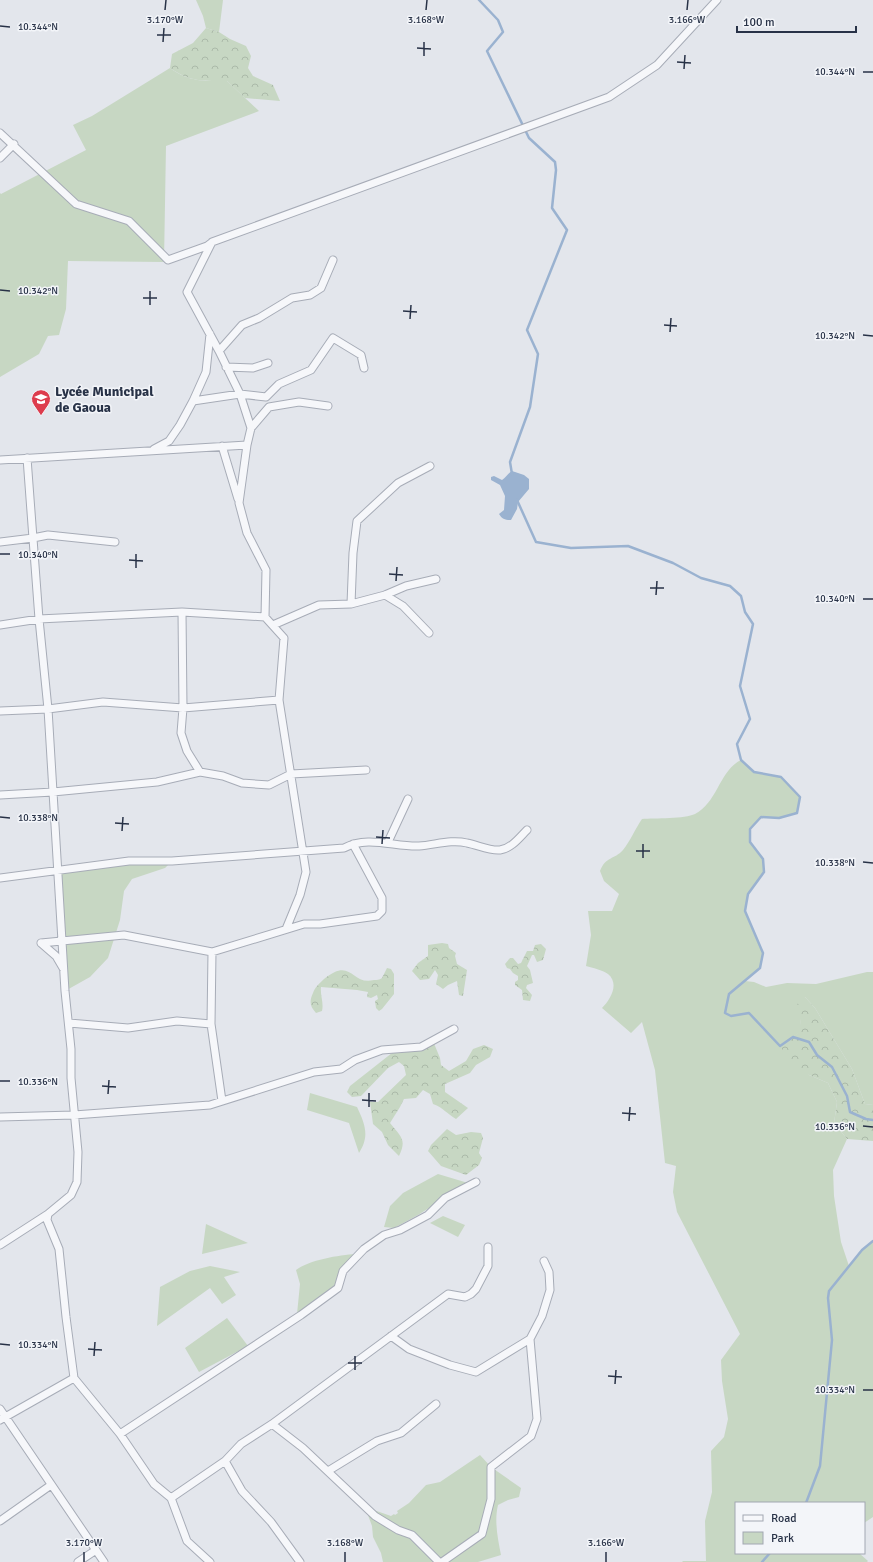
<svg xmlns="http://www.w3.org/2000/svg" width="873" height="1562" viewBox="0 0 873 1562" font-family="Signika,sans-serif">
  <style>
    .green { fill: #c7d7c3 }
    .forest { fill: url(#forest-crowns) }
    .water { fill: #9ab2d0 }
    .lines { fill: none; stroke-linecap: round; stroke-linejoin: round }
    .stream { stroke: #9ab2d0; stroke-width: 2.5 }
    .street-casing { stroke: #a7acb7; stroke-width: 9 }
    .street { stroke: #f6f7fa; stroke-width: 7 }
    .ticks { fill: none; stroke: #283247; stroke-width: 1.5 }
    .labels { text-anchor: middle; stroke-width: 3; stroke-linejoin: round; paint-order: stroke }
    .poi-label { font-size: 14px; font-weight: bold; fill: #283247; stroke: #f3f5f9; text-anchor: start }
    .ticks-label { font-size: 10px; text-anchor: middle; fill: #283247; stroke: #f3f5f9; stroke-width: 3; stroke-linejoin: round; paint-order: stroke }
  </style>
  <defs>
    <pattern id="forest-crowns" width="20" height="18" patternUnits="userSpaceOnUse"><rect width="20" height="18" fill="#c7d7c3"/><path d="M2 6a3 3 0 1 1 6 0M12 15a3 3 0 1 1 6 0" fill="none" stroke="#abb9a9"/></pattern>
  </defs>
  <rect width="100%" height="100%" fill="#e3e6ec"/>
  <path class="green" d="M196,0H223L219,32L206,28L203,16Z
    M170,68C189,82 204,81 227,81L259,111L166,146L164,262L68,261L66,309L59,335L48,336L39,354L0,377V193L1,194L86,150L73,125L92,116Z
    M741,760L754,772L781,777L800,797L797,813L779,818L761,817L750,829V842L763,859L764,872L748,894L745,911L763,953L760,968L745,981L754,982L766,987L787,983L816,984L867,972H873V1105L865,1104L852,1069L815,1008L805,997L800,1019L802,1031L793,1037L809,1075L828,1083L837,1102L834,1123L847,1139L833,1170L834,1196L841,1242L849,1266L862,1250L873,1241V1517L864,1523V1503H736V1553H859L868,1561L867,1562H682L683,1561H706L705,1521L712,1492L711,1451L724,1437L728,1419L722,1381L721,1360L740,1334L677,1212L673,1192L676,1166L665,1163L655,1070L642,1022L631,1033L602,1008C610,1000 620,984 608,974C602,970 593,968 586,966L591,935L588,911H612L619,894L604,881L600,871C606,856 614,860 623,850C631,840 635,829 642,819C655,818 685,819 695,814C718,802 719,771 741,760Z
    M172,861L165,868L132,879L124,891L120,920L108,958L90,977L65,991L58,871L99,864Z
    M310,1093L357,1107C365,1124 370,1136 359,1153L349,1123L307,1110Z
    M438,1174L468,1183L418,1215L394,1228L384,1227L390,1206L403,1193Z
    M443,1216L465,1225L458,1237L430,1223Z
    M206,1224L248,1243L202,1254Z
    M356,1254L336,1287L297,1314L300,1284L296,1270C309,1260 339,1255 356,1254Z
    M210,1266L240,1272L224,1277L236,1295L222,1304L210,1288L157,1326L160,1287L190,1271Z
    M227,1318L248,1346L199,1372L185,1348Z
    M480,1455L491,1467L521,1488L519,1497L508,1500L498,1505C494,1522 498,1539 501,1555L478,1562H383L381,1553L373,1537L372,1526L365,1507L391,1516L394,1514L395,1515L398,1513L397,1511L409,1503L426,1485L440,1482Z"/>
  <path class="forest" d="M206,28L219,32L230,39L246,46L251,56L248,68L253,76L273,85L280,101L245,98L227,81C203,81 190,82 170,68L172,54L193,43Z
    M442,943L448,944L449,948L456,953L455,956L457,964L467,970L463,996L459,995L457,981L448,985L443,989L436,984L438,975L435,970L429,979L420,980L412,971L418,963L428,956V945Z
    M541,944L546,949L543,960L537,962L534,955H532L527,966L530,970L533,983L527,985L526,988L532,995L530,1001L523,1000L522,990L515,985V982L518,980V976L513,973L510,969L507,968L505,964L510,958H513L518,964L521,963L527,951H533L535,945Z
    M387,968L391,969L394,974V994L382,1009L379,1011L376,1008L375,1001L378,999L377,995L371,998L367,997L368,992L357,990L321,987C320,995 324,1003 322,1011L316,1013C310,1006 309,1002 313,993C315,987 319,984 324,979C352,956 351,986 374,980C377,980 379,980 382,978Z
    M805,997L815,1008L852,1069L865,1104L873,1105V1141L847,1139L834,1123L837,1102L828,1083L809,1075L790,1061L780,1046L801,1031L800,1019L794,1009L801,999Z
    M433,1041L440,1058L441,1065L449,1071L466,1061L473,1049L484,1045L493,1049L490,1057L476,1065L470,1073L445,1084V1092L468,1108L456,1119C447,1114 444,1108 433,1104L430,1094L423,1090L416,1098L404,1099L400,1107L390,1123C401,1137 407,1139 399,1156L388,1145L382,1132L373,1124L370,1102H378L406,1075L404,1066L399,1062L388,1068L361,1096L352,1097L347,1092L350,1086L397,1049Z
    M447,1129L456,1135L471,1132L481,1133L483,1138L479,1153L482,1158L479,1165L466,1175L441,1166L428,1151L431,1145Z"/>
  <path class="water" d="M512,471L524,475L529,479V489L518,502L517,509L511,520C505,520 502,519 499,514L504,510L505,496L500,485L491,480V477L494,476L502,480C506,478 508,473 512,471Z"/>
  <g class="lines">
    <path class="stream" d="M479,0L498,20L503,32L487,51L529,138L555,162L556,170L552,208L567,230L527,330L538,354L530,407L510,462L512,474
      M517,500L536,542L571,548L628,546L673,563L701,578L730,586L741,596L745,612L753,624L740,686L750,719L737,744L741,760L754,772L781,777L800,797L797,813L779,818L761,817L750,829V842L763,859L764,872L748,894L745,911L763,953L760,968L729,994L725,1013L731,1016L749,1013L780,1046L793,1037L809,1042L817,1055L832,1067L847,1096L850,1112L866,1119L873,1120
      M806,1503L820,1466L832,1340L828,1298L829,1291L862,1250L873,1241
      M762,1562L770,1553"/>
    <defs>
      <path id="street" d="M0,133L76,204L129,221L168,260L207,246L211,243
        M0,158L14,144
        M219,351L242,325L259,318L292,298L310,295L321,288L333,260
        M226,367L253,368L268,363
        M193,401L240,394L266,397L279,384L311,370L333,338L361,355L364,368
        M251,428L269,407L299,402L328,406
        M222,446L238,499
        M154,449L169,441L180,425L193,401L206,372L210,334
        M27,458L39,619L48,709L65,991L71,1049V1078L78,1152L77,1182L71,1195L48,1214L47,1220L59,1249L66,1317L74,1378L120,1434L154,1484L171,1498L187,1541L210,1562
        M0,460L247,445
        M0,542L33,538L48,535L115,542
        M385,595L403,606L429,633
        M351,604L353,553L357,521L398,483L430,466
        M182,612L183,708L181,733L187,751L200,772
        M265,617L266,570L247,533L239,503L247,445L251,428L240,394L219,351L187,292L212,242L609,97L657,65L717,0
        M0,625L39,619L182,612L265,617L284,638L279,700L306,872L300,895L286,929
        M273,625L319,605L351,604L385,595L406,586L436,579
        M0,711L48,709L103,702L183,708L279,700
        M0,795L53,792L157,782L200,772L223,776L242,783L269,785L291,774L366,770
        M388,842L408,799
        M0,878L129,861H172L344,848C368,835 394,847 419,846C435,845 451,839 467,843C478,845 489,851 500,850C512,848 519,838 527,830
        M41,943L124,935L212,952L304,924H320L377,916L382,911V898L353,844
        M41,943L56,956L63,968
        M212,952L211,1024L222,1101
        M69,1023L128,1028L177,1021L211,1024
        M0,1117L74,1115L210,1105L314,1072L341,1069L355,1060L382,1050L421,1047L454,1029
        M0,1245L48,1214
        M391,1336L409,1349L450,1365L476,1372L530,1339
        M0,1409L104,1562
        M0,1420L74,1378
        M272,1424L303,1448L375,1516L398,1530L412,1535L439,1562
        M120,1434L301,1315L338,1288L343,1271L364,1249L384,1235L400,1230L428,1215L445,1198L476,1182
        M225,1461L242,1491L271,1522L300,1562
        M328,1471L377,1441L401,1433L436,1404
        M171,1498L225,1461L241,1444L272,1424L448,1294L465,1297L471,1294L476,1289L488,1266V1247
        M0,1521L51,1485
        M78,1562L96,1550
        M442,1562L482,1534L491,1499V1467L531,1436L537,1419L530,1339L542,1316L550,1290L549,1272L544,1261"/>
    </defs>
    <use href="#street" class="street-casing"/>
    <use href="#street" class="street"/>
  </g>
  <path class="ticks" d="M165,10L166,0M426,10L427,0M687,10L688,0M0,26L10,27M157,35H171M163,42L164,28M417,48L431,49M424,56V42M677,62L691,63M684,69L685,55M863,72H873M0,290L10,291M143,298H157M150,305V291M403,311L417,312M410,319L411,305M664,325L677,326M670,332L671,318M863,335L873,336M0,554H10M129,560L143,561M136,568V554M389,574L403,575M396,581L397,567M650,588H664M656,595L657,581M863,599H873M0,817L10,818M115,823L129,824M122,831L123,817M376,837L390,838M382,844L383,830M636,851H650M643,858V844M863,862L873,863M0,1081H10M102,1086L116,1087M108,1094L109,1080M362,1100L376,1101M369,1107V1093M622,1113L636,1114M629,1121L630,1107M863,1126L873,1127M0,1344L10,1345M88,1349L102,1350M94,1356L95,1342M348,1363H362M355,1370V1356M608,1376L622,1377M615,1384L616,1370M863,1390H873M84,1562V1552M345,1562V1552M606,1562V1552"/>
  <defs>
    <symbol id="school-pin" viewBox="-11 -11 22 30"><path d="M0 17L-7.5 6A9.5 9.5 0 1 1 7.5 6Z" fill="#dd3c4d" stroke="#f3f5f9"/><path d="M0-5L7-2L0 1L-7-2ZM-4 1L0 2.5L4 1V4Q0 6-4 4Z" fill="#fff"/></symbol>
  </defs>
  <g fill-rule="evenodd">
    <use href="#school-pin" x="30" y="388" width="22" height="30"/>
  </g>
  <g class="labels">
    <g class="poi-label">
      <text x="55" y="396">Lycée Municipal<tspan x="55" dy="16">de Gaoua</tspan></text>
    </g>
  </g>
  <g class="ticks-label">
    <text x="165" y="23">3.170°W</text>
    <text x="426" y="23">3.168°W</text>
    <text x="687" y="23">3.166°W</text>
    <text x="38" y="30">10.344°N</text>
    <text x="835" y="75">10.344°N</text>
    <text x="38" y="294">10.342°N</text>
    <text x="835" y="339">10.342°N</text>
    <text x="38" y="558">10.340°N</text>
    <text x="835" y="602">10.340°N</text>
    <text x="38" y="821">10.338°N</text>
    <text x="835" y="866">10.338°N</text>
    <text x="38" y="1085">10.336°N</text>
    <text x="835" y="1130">10.336°N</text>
    <text x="38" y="1348">10.334°N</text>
    <text x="835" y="1393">10.334°N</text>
    <text x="84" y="1546">3.170°W</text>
    <text x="345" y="1546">3.168°W</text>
    <text x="606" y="1546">3.166°W</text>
  </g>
  <rect x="735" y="1502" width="130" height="52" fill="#f3f5f9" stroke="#a2a7b2"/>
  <rect x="743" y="1515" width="20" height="6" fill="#f6f7fa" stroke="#a2a7b2"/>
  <text x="771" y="1522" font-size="12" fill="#283247">Road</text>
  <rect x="743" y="1532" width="20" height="12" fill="#c7d7c3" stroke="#a2a7b2"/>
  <text x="771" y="1542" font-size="12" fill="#283247">Park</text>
  <path d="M737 26v6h119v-6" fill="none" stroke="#283247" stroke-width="2"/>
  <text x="743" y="26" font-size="12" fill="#283247" stroke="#f3f5f9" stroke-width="3" paint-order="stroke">100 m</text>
</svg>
